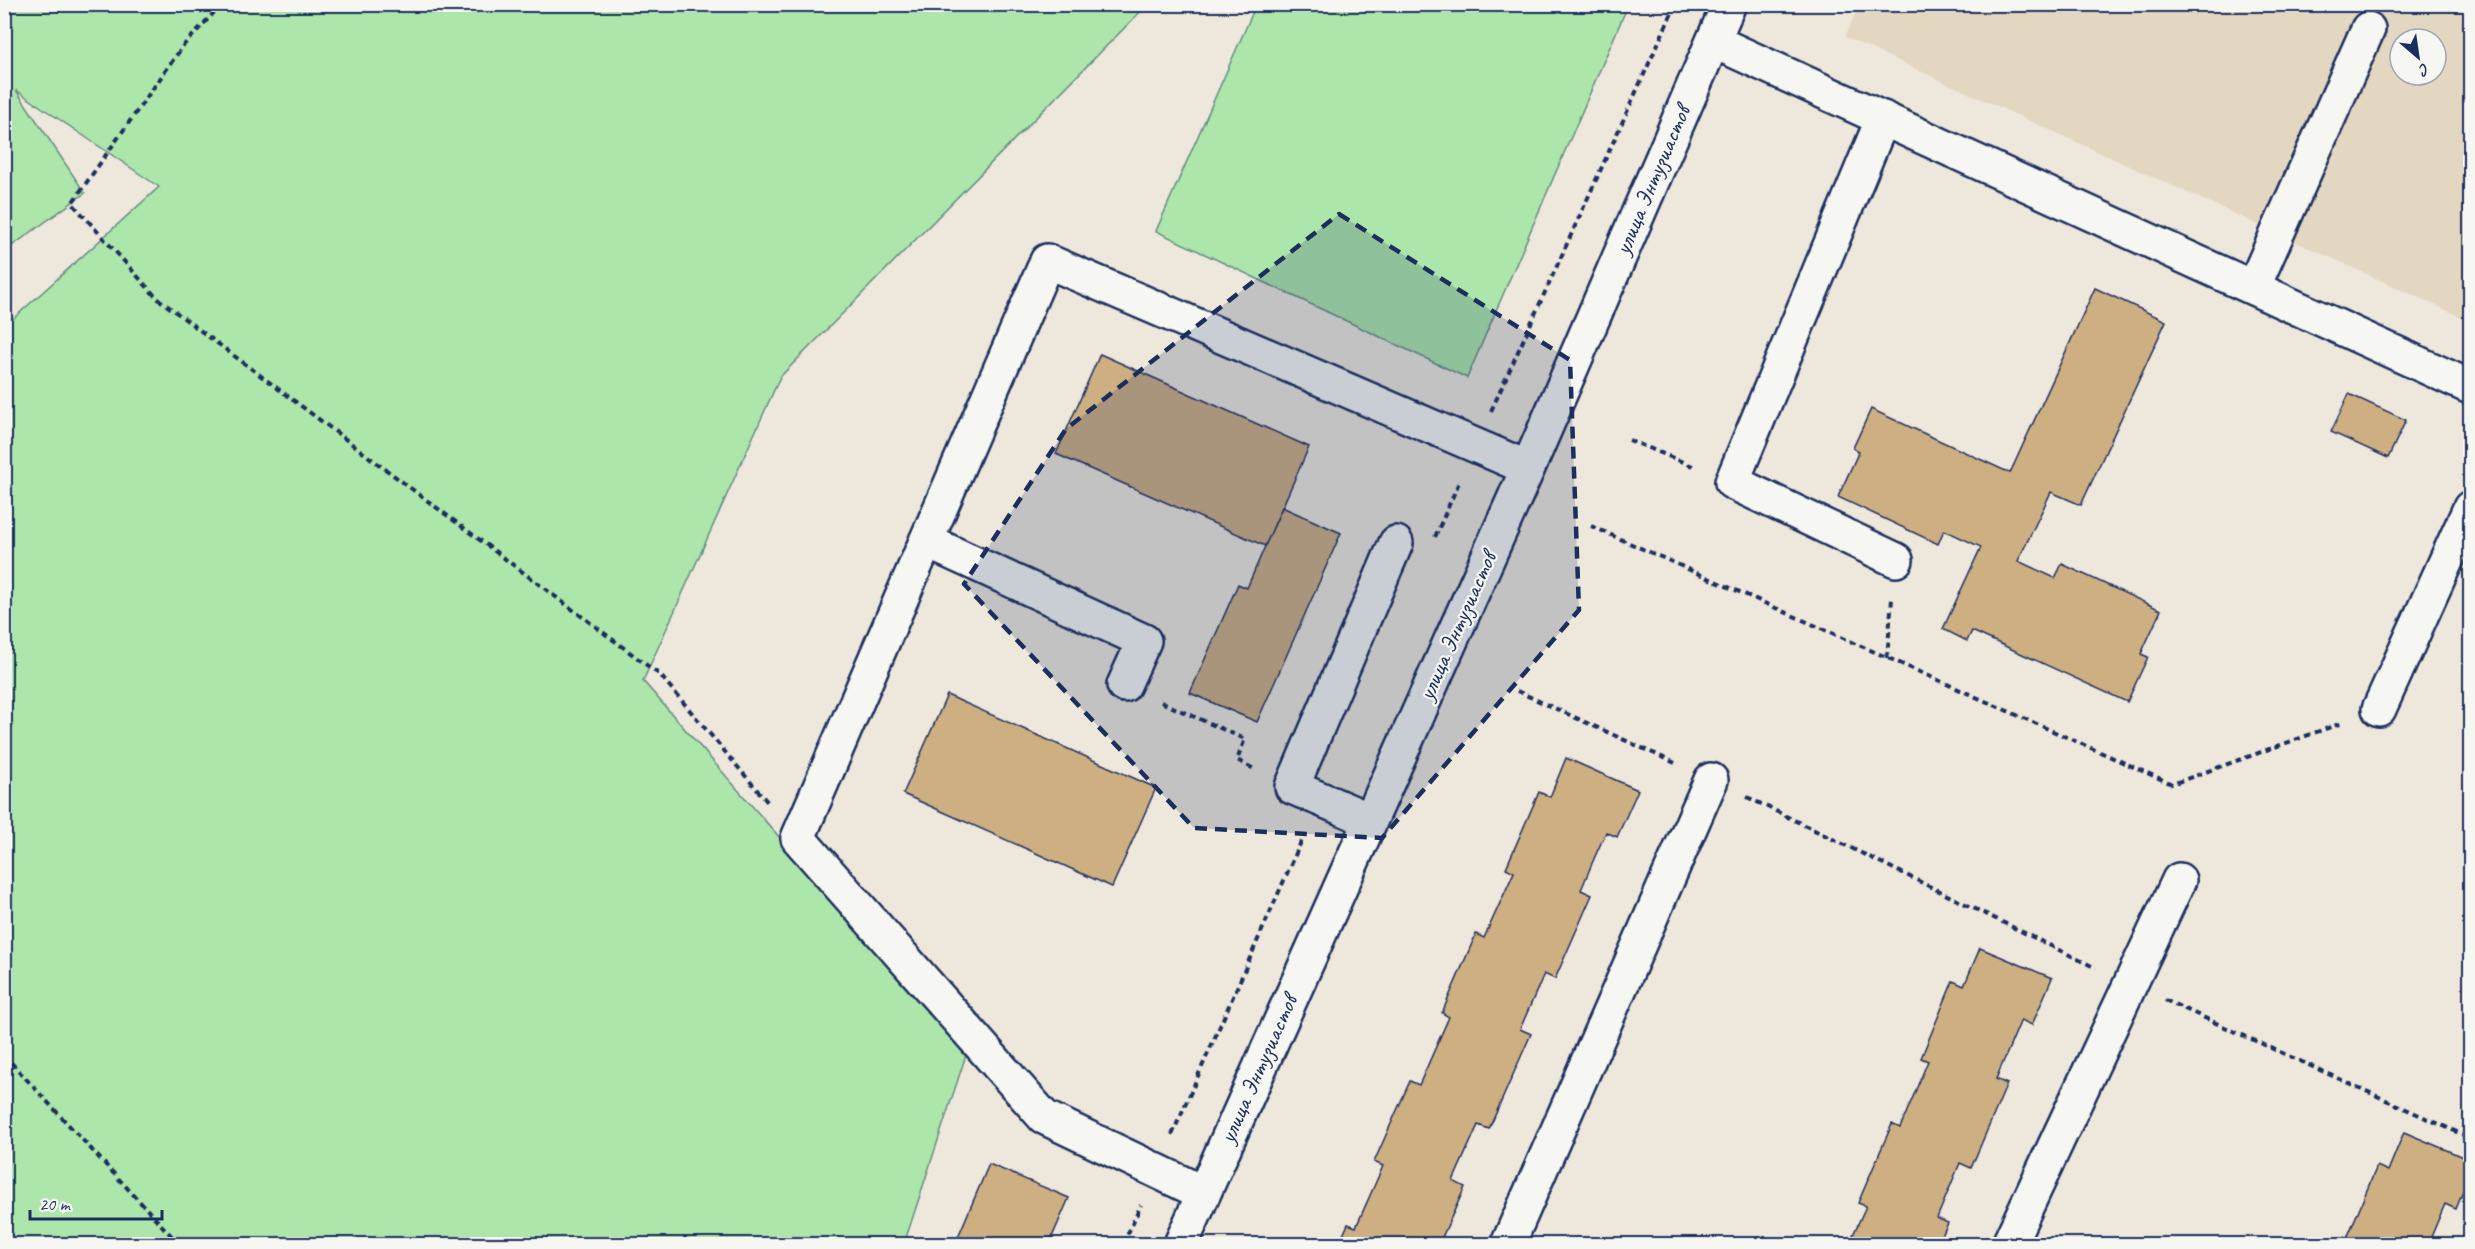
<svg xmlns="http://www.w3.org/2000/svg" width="2475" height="1249" viewBox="0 0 2475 1249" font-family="Caveat,sans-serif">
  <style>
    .built { fill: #e4d7c1; fill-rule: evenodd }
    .green { fill: #ade6aa; stroke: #648a84; stroke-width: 1.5 }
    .building { fill: #ceaf82; stroke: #1b2f5e; stroke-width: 1.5 }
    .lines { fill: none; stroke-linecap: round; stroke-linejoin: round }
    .minor-casing { stroke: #1b2f5e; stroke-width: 38 }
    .path { stroke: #1b2f5e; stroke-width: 4; stroke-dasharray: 6 4.5; stroke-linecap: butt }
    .minor { stroke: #f6f6f2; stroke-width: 33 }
    .marked { fill: #1b2f5e; fill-opacity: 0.2; stroke: #1b2f5e; stroke-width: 4.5; stroke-dasharray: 12 8; stroke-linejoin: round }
    .labels { text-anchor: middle; stroke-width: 4.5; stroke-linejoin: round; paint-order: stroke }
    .street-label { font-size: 24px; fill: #1b2f5e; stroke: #f6f6f2 }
  </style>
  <rect width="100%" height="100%" fill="#eee8dc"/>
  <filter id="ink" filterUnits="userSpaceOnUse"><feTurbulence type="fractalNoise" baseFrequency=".0167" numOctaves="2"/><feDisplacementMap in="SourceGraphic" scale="12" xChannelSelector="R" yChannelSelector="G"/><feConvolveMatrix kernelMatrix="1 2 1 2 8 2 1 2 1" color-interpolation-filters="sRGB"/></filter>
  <g filter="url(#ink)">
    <path class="built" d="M1859,5H2470V321L1845,37ZM2400,39H2436V75H2400Z"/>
    <path class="green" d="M5,5H1147L780,377L643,681L967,1052L904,1244H5L4,327L159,187L16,90L85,193L5,251Z
      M1256,5H1628L1467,378L1156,231Z"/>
    <path class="building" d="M2095,288L2166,321L2081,505L2051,492L2018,561L2055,578L2062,564L2161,610L2141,654L2148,657L2127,702L1972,631L1967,641L1943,629L1981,547L1944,530L1938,544L1838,497L1859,451L1853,448L1871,409L2010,473Z
      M1100,354L1309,447L1265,546L1056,454Z
      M2349,394L2406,420L2388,458L2331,432Z
      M1282,507L1341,533L1257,722L1190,693L1238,584L1247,588Z
      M947,695L1156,788L1112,887L903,794Z
      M1566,758L1638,790L1617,837L1606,832L1593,861L1581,890L1592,895L1555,979L1544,974L1520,1029L1531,1034L1489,1129L1478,1125L1453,1181L1465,1187L1439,1244H1339L1348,1224L1356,1227L1383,1166L1374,1162L1410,1081L1419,1085L1449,1017L1442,1013L1476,934L1484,938L1514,872L1506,868L1539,792L1550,797Z
      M1980,948L2052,978L2032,1025L2021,1020L1996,1079L2007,1084L1971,1168L1960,1163L1937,1218L1948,1223L1938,1244H1849L1866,1206L1858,1203L1892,1124L1900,1128L1928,1061L1921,1058L1953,981L1964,986Z
      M2404,1132L2470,1160V1174L2456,1209L2445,1204L2428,1244H2350L2345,1243L2377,1166L2388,1171Z
      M989,1164L1069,1198L1049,1244H955Z"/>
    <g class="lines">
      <defs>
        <path id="minor" d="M1713,41L2470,387
          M1883,118L1732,482L1896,560
          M2253,288L2368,29
          M926,541L1144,641L1124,685
          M2379,709L2470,508
          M1370,820L1292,787L1396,543
          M1203,1193L1044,1117L798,838L1047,261L1528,468
          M1181,1244L1528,468L1729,4
          M1508,1244L1711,780
          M2009,1244L2179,880"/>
      </defs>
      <use href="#minor" class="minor-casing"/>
      <path class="path" d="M222,4L183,46L72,203L157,298L660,675L770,805
        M1491,411L1676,4
        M1629,440L1695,467
        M1591,526L2172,784L2342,723
        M1435,537L1460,480
        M1887,658L1892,599
        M1517,691L1675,763
        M1161,702L1245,739L1237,760L1256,770
        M1747,797L2096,968
        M2165,1000L2470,1138
        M4,1055L179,1244
        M1172,1135L1304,835
        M1123,1244L1141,1205"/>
      <use href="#minor" class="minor"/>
    </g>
  </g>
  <path class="marked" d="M1339,214L1570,360L1579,610L1382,838L1194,828L964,584L1066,429Z"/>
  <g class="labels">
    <g class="street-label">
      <text transform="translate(1652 180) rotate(-67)" y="8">улица Энтузиастов</text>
      <text transform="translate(1457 626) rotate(-66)" y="8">улица Энтузиастов</text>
      <text transform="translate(1258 1069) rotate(-66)" y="8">улица Энтузиастов</text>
    </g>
  </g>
  <rect width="2475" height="1249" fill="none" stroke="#f6f6f2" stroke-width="24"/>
  <rect x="12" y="12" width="2451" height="1225" fill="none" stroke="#1b2f5e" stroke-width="2" filter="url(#ink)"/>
  <g transform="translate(2418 57) rotate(151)"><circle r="28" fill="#f6f6f2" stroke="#9ea6b7" stroke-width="1.5"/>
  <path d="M0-4.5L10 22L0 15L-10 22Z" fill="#1b2f5e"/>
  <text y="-9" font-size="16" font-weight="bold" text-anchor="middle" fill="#1b2f5e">С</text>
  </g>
  <path d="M30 1210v9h132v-9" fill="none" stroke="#1b2f5e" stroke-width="3"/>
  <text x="39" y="1210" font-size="18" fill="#1b2f5e" stroke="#f6f6f2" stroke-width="4.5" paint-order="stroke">20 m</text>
</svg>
